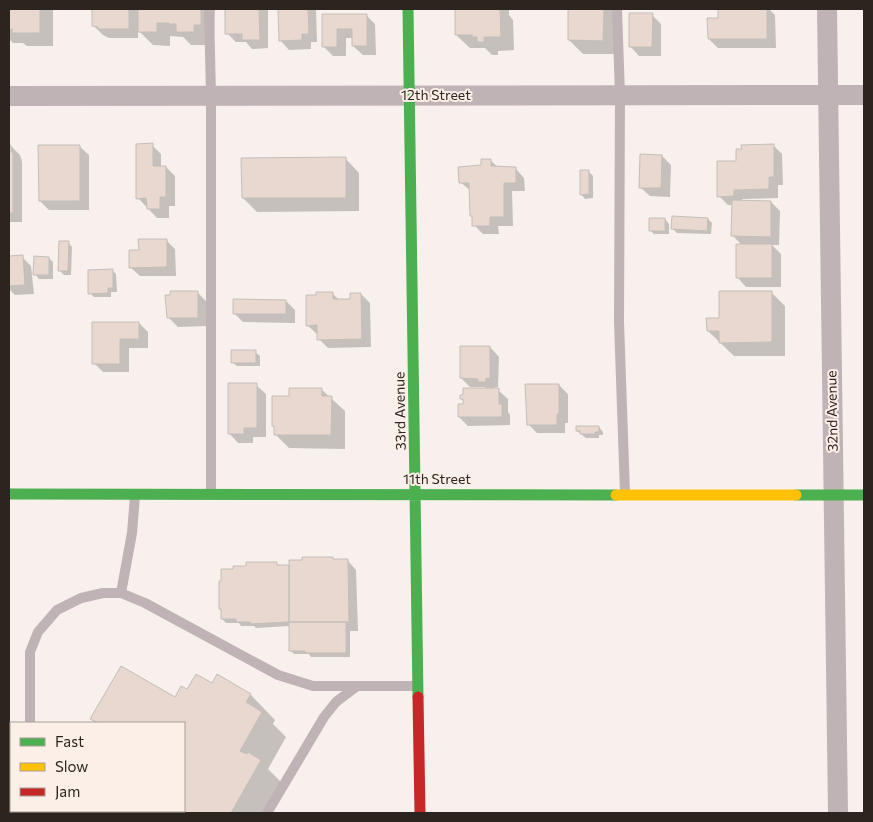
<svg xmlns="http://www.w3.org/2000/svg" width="873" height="822" viewBox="0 0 873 822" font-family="Commissioner,sans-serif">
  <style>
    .shadow { fill: #0003 }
    .building { fill: #e8d8cf; stroke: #c4beba }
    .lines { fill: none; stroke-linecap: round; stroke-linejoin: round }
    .lane { stroke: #c0b3b5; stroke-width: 10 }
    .street { stroke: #c0b3b5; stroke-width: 20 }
    .fast { stroke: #4caf50; stroke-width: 11 }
    .slow { stroke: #ffc107; stroke-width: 11 }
    .jam { stroke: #c62828; stroke-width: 11 }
    .labels { text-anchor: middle; stroke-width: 4; stroke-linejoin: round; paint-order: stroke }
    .street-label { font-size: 14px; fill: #2b241f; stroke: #fcefe8 }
  </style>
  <rect width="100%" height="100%" fill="#f7f0ec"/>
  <path class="shadow" d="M9,9H53V46H27L23,43H13L9,39Z
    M94,9H215L214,38L207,45H191L183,37L170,36V46L153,45L138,30V38H109L103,35L94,26Z
    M226,9H268V48L252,49L246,42H236L227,33Z
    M276,9H316L317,42H311V49L289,50L280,40V12Z
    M456,9H509V15L513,20L514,50L498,51V55H492L485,48H470L456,35Z
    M570,9H617V54H583L569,40Z
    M719,9H769L775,15L776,48H718L709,39L719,19Z
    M324,15H366L375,24L376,55H363L353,46V38H346V56H333L324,47Z
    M652,15L661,24V56H639L630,46Z
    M152,145L161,154V167H166L175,176V206H169V218H157L138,198Z
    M773,145L782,154L783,185H778V198L742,199V202H771L780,211L779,245H772L781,254V287H746L737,277L742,245L732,235L733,205H728L719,196L737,162Z
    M9,146H11L20,155L22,162V222H9Z
    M79,146L89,155V210H49L40,201Z
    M662,156L671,165L670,197L650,196L640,187Z
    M346,159L359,173V211L257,212L243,198Z
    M490,160L498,167L515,168L524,178L525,191H512L513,226H498L499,234H483L474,225V218L471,216V191L460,182Z
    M589,172L593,176V198L585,199L581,194Z
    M665,219L669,224V234H654L650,230Z
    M708,219L712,223L711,234L677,233L672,228Z
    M166,240L175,249L176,276H140L130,267L140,251Z
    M68,242L72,247L71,275H64L60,271Z
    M22,257L31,266L34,294L15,295L9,289V258Z
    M49,258L53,262V279H39L35,274Z
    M112,270L116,274L117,292H111V297H94L90,293Z
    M197,292L206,301L207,326L178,327L168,317Z
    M771,292L785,306V356H734L708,331L720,319Z
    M333,294L339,300H351L361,294L370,303L371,347L328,348L319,339V334H317L307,325Z
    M286,301L295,310V323L243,322L234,313Z
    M93,323H139L148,332V348H129V372H103L94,363Z
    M490,347L499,357L498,387H495V390H498L508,399V412L510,415V425L468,426L459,417L464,405V402L461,398L488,390L485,387H470L461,378Z
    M255,352L260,356V366H237L232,362Z
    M256,385L266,394V437H253V443H238L229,433Z
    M559,385L568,394V423H565V433H537L528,424Z
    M322,390L345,411V449L289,448L275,434V428L273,425L290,397Z
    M599,427L603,432V435H599V438H586L577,431Z
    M334,560H347L356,570L358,631H350V657H311L309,654H294L290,650V626L256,628L254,626H241L239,623H226L222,619V610L220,608L248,567L276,563L279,567Z
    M217,676L251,695L275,720L273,724L286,737L268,769L285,786L269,813H48V811H184V723H96L92,719L175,699L187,691L212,685Z"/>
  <path class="building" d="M9,9H40V33H12V29L9,30Z
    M92,9H129V29H98V27L92,26Z
    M138,9H201V25H194V32H176V24H169V23H157V32H138Z
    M225,9H259L260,40H242V34H225Z
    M278,9H308L309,34H302V40L279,41Z
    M455,9H500L501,37H484V42H477V37H472V35H455Z
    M568,9H604L603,41L568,40Z
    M718,9H767V39H708L707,18H718Z
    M629,13H653L652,47H629Z
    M322,14H367V46H352V29H337V47H322Z
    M153,143V166H166V197H160V209H147L146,198L136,199V144Z
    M774,144V177H769V189L734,190V196L717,197V161H736V149H742L741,145Z
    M9,145H11V152H13V213H9Z
    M38,145H80V201H39Z
    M640,154L662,155L661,188H639Z
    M346,157V198H242L241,158Z
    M481,159H491V166L516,167V183H504V217H490V226H472V216H470L469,183H459L458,167L481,165Z
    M580,170H589V194L580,195Z
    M732,200L771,201V237L731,236Z
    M672,216L708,218L707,231L671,229Z
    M649,218H665V231H649Z
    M138,239H167V267L129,268V250H139Z
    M59,241H69L68,271H58Z
    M736,244H772V278H736Z
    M23,255L25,285L9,286V256Z
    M34,256L49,257V275H33Z
    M113,269V288H108V293L88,294V270Z
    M170,291H198V318H167L165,295H170Z
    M719,291H772V342L719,343V331H707L706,318H719Z
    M316,292H333V299H350V293H361L362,339L317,340V325L306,326V295H316Z
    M233,299L286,300V314H233Z
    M92,322H139V339H120V364H92Z
    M460,346H490V379L486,378V382H478V379L460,378Z
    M231,350H256V363H231Z
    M228,383H257V428H244V434H228Z
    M525,384H559V414H557V425H527Z
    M289,388H322V396H332L331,435H274V426H272V396H289Z
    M463,388H499V404H502V417H458V404H463V399H460V395H463Z
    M576,426H599V432H595V434H580V431H576Z
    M302,557H333V559H348L349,622H289V560H302Z
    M246,562H277V565H289V622L250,624V622H236V619H221V609H219V581H221V569H233V566H246Z
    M289,622H346V653H305V651H289Z
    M121,666L175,697L181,686L187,689L196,674L212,683L217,674L251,694L246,702L262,712L240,751L247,754L248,752L261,760L231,813H47V811H184V723H98L90,719Z"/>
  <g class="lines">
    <path class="lane" d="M209,9L211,96V493
      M617,9L620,95L619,322L625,493
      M121,593L132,533L135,496
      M30,723V652L38,632L57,610L81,598L103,593H121L145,603L278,675L313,686H357
      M30,813V811
      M267,813L324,717L336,702L357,686H417"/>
    <path class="street" d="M827,9L838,813
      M9,96L864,95"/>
    <path class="fast" d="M408,9L418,697
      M9,494L616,495
      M796,495H864"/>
    <path class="slow" d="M616,495H796"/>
    <path class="jam" d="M418,697L420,813"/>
  </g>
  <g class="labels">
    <g class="street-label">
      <text x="436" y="100">12th Street</text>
      <text transform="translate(400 411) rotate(-91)" y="5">33rd Avenue</text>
      <text transform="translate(832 411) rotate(-91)" y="5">32nd Avenue</text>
      <text x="437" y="484">11th Street</text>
    </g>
  </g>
  <rect width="873" height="822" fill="none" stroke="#2b241f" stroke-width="20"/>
  <rect x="10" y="722" width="175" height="90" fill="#fcefe8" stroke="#a89e98"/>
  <rect x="20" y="738" width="25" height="8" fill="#4caf50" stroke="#a89e98"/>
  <text x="55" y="747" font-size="15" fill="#2b241f">Fast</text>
  <rect x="20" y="763" width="25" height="8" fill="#ffc107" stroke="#a89e98"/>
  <text x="55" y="772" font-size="15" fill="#2b241f">Slow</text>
  <rect x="20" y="788" width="25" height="8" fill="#c62828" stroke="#a89e98"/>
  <text x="55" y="797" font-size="15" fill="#2b241f">Jam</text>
</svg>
